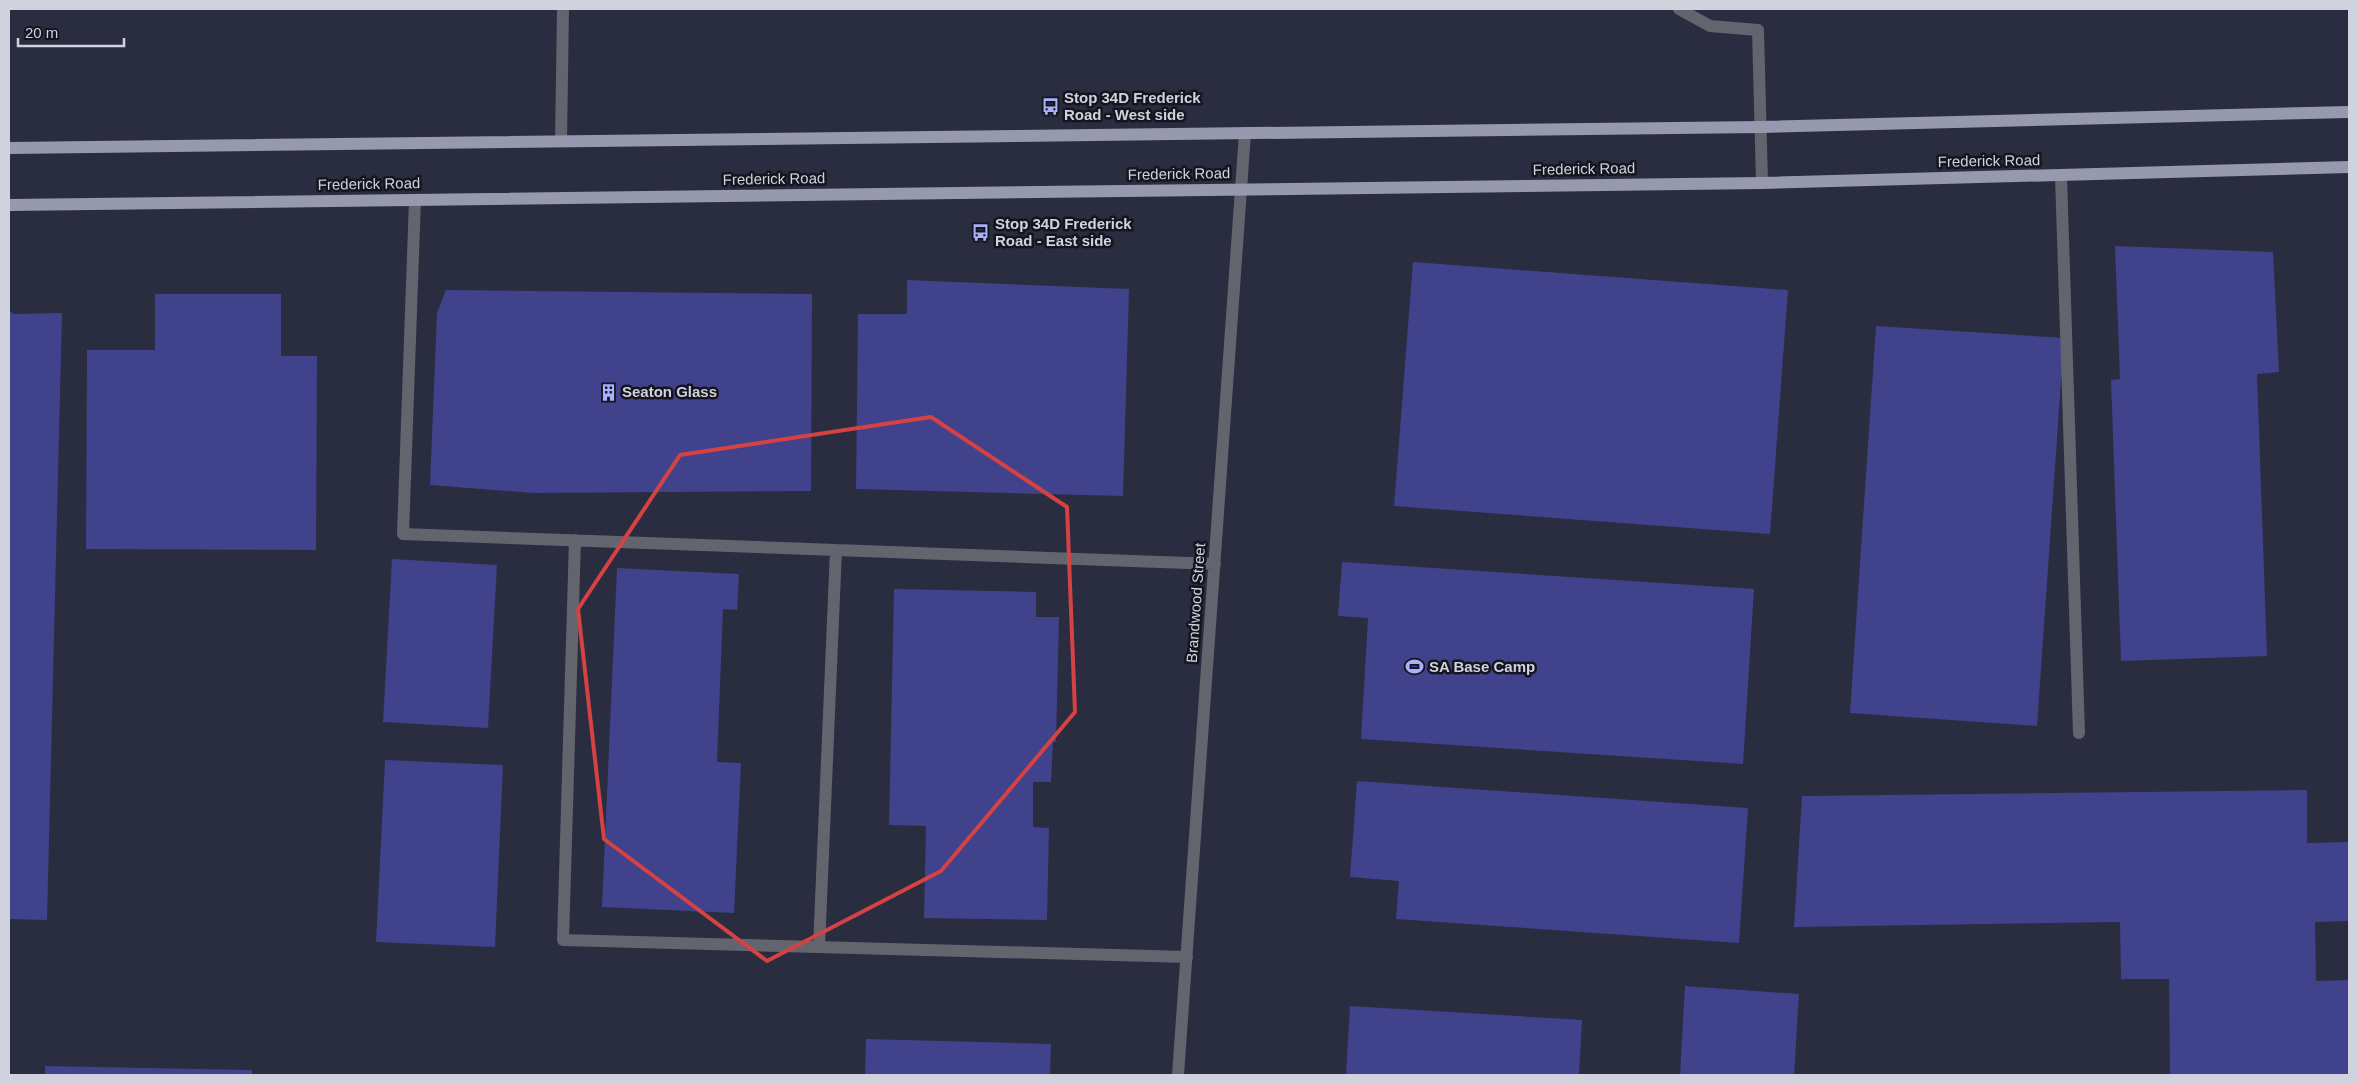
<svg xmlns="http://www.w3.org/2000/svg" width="2358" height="1084" viewBox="0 0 2358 1084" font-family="Helvetica,sans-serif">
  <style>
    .building { fill: #40428c }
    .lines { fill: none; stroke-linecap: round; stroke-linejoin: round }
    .minor { stroke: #63646e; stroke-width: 12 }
    .major { stroke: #979aae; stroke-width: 12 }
    .marked { fill: none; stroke: #d54243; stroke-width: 4; stroke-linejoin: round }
    .labels { text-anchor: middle; stroke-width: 5; stroke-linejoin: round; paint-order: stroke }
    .poi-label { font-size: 15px; font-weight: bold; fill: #d0d2de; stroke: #14151e; text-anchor: start }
    .street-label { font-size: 15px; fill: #d0d2de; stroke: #14151e }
  </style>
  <rect width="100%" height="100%" fill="#2a2c3f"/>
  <path class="building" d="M2115,246L2273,252L2279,372L2257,374L2267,656L2121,661L2111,380L2120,379Z
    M1413,262L1788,290L1770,534L1394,506Z
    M907,280L1129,289L1123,496L856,489L858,314H907Z
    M446,290L812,294L811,491L534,493L430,485L437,313Z
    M155,294H281V356H317L316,550L86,549L87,350H155Z
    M9,310L13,314L62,313L47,920L9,919Z
    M1876,326L2064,338L2037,726L1850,713Z
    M392,559L497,565L488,728L383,722Z
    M1342,562L1754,589L1743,764L1361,739L1368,618L1338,616Z
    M617,568L739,574L737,610L723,609L717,762L741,763L734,913L602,907Z
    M894,589L1036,592V617H1059L1056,742H1053L1051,782H1033V827L1049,828L1047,920L924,918L926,826L889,825Z
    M385,760L503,765L495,947L376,942Z
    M1357,781L1748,808L1739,943L1396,919L1399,881L1350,877Z
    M2307,790V843L2349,842V921L2315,922L2316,981L2349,980V1075H2170L2169,979H2121L2120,922L1794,927L1802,796Z
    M1685,986L1799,994L1794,1075H1680Z
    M1350,1006L1582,1020L1579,1075H1346Z
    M866,1039L1051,1044L1050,1075H865Z
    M45,1066L252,1070V1075H45Z"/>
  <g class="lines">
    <path class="minor" d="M1679,9L1710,26L1758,30L1762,183
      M561,141L563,9
      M2061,176L2079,733
      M415,200L403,534L1215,564
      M575,540L563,940L1187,957
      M819,947L836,550
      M1178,1075L1245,133"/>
    <path class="major" d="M9,148L1761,127L2349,112
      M9,205L1762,183L2349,167"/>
  </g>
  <path class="marked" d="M931,417L1067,507L1075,712L941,871L767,961L604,839L578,609L680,455Z"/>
  <defs>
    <symbol id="bus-bare" viewBox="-9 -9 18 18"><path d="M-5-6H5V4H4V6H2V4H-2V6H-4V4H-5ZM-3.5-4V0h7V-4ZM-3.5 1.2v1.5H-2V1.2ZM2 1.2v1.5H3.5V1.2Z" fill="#a8b0fc" stroke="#14151e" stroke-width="2.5" paint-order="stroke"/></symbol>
    <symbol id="building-bare" viewBox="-9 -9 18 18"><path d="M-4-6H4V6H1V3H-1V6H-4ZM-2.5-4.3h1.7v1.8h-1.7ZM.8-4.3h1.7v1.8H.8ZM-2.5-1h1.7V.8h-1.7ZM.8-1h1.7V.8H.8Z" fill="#a8b0fc" stroke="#14151e" stroke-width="2.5" paint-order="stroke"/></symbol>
    <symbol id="stadium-bare" viewBox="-9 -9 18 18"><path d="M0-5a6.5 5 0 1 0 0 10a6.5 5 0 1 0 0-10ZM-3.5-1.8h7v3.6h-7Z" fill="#a8b0fc" stroke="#14151e" stroke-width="2.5" paint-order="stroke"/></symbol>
  </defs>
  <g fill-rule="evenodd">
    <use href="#bus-bare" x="1038" y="94" width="25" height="25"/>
    <use href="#bus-bare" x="968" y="220" width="25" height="25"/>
    <use href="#building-bare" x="596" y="380" width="25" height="25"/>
    <use href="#stadium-bare" x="1402" y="654" width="25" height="25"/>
  </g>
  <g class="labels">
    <g class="poi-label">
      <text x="1064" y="103">Stop 34D Frederick<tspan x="1064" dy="17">Road - West side</tspan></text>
      <text x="995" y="229">Stop 34D Frederick<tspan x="995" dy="17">Road - East side</tspan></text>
      <text x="622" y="397">Seaton Glass</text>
      <text x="1429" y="672">SA Base Camp</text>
    </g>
    <g class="street-label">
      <text transform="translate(1989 161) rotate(-1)" y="5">Frederick Road</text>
      <text transform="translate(1584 169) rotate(-1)" y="5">Frederick Road</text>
      <text transform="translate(1179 174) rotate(-1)" y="5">Frederick Road</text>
      <text transform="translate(774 179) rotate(-1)" y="5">Frederick Road</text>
      <text transform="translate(369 184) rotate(-1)" y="5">Frederick Road</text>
      <text transform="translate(1196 603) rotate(-86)" y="5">Brandwood Street</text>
    </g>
  </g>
  <rect width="2358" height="1084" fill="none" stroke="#d0d2de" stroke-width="20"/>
  <path d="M18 38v8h106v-8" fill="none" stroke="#d0d2de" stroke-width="2.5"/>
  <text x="25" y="38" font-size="15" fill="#d0d2de" stroke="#14151e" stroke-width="4" paint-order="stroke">20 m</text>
</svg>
